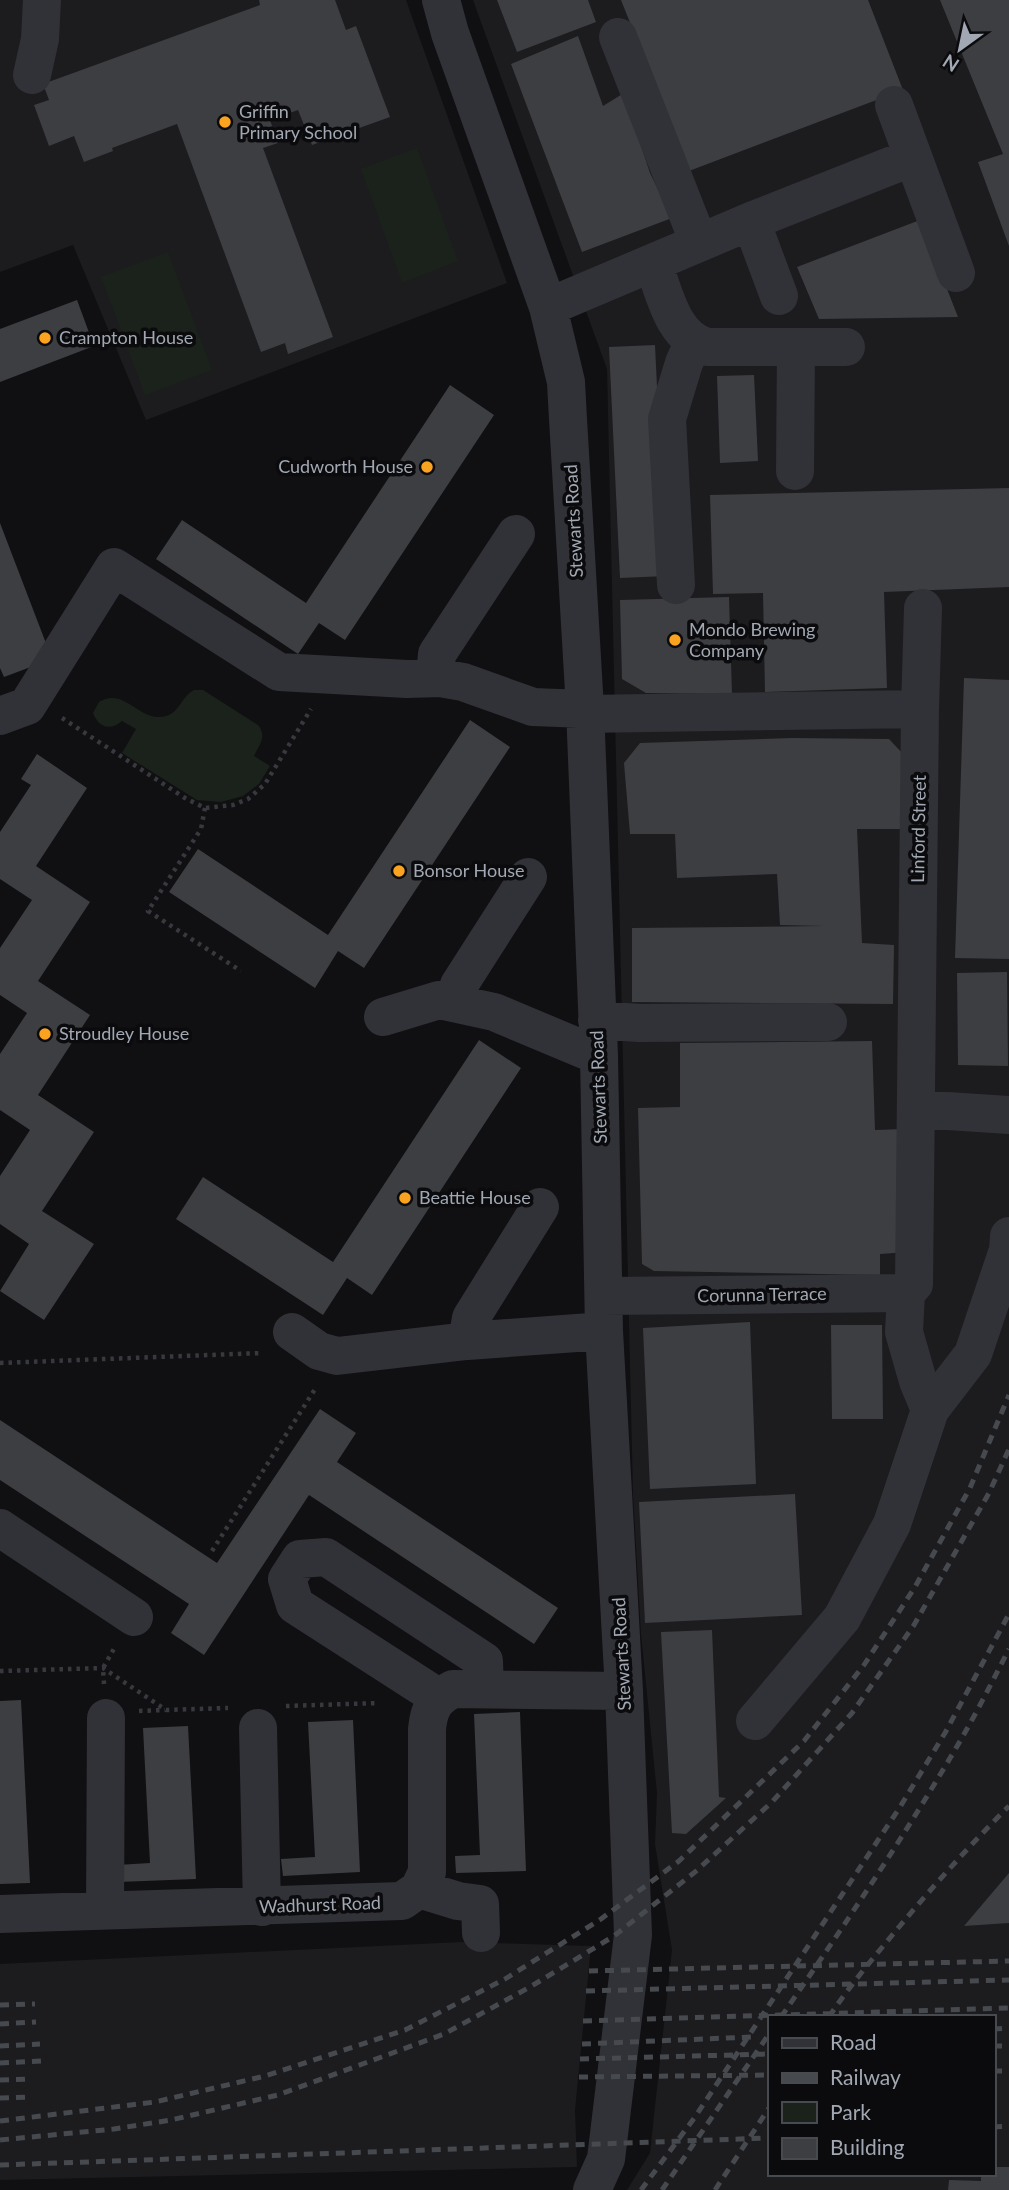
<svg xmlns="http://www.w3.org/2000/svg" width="1009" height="2190" viewBox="0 0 1009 2190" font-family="Lato,sans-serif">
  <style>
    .built { fill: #1c1c1f; fill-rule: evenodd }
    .green { fill: #1a221b }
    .building { fill: #3c3e42 }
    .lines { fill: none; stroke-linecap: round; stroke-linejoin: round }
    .path { stroke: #37393e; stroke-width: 4.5; stroke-dasharray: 3.5 5; stroke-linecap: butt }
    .minor { stroke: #313237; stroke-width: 38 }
    .rail { stroke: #46494e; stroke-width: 5; stroke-dasharray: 9 7; stroke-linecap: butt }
    .poi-dot { fill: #faa321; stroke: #0b0b0d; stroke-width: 2.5 }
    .labels { text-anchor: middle; stroke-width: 7; stroke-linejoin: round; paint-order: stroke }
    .poi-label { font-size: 18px; fill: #a1a8b3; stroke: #0b0b0d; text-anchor: start }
    .street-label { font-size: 18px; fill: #a1a8b3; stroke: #0b0b0d }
  </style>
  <rect width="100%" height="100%" fill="#101012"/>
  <path class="built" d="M0,0H406L507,283L146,420L73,245L0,272Z
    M473,0H1009V2190H627L650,2153L672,1950L655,1844L657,1793L641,1634L633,1494L607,369ZM769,2017H993V2174H769Z
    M462,1942L591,1946L575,2110L577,2167L0,2180V1964Z"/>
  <path class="green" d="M417,148L458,261L402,283L361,169Z
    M168,252L212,370L145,395L101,277Z
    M194,690H203L258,725C267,736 260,744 254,756L270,766L259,784L243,796L221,802L197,800L122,753L136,729L122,721C110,731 99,728 93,713L99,702C125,686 140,724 166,716C180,712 181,697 194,690Z"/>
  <path class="building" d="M259,0H335L346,30L356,26L390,117L312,145L298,110L270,120L278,143L263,148L333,337L288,354L285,343L261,352L177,124L112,148L113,151L84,162L74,136L49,146L34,105L49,100L43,84L260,5Z
    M497,0H588L596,22L517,52Z
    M621,0H868L903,90L689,171Z
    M940,0H1009V246L978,162L1003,154Z
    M578,36L603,106L624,93L650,173L672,218L582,252L511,64Z
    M920,220L958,317L819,319L797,267Z
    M77,300L94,346L0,382V329Z
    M655,345L666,576L620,578L609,347Z
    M754,375L758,461L720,463L717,376Z
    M450,385L494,415L345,640L319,623L298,654L156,559L182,520L306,603Z
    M1009,488V587L884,592L887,688L765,692L763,593L713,594L710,495Z
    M0,523L52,659L4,677L0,668Z
    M729,597L732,694L646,693L622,679L620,600Z
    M964,678L1009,680V959L955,958Z
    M470,720L510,747L364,968L338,951L315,988L169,892L198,849L328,935Z
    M792,738L889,739L904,755L900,829H857L862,943L894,945L893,1004L632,1002V928L824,926L780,925L777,874L677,878L675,834H630L624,763L640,743Z
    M37,754L87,788L36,866L90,902L38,981L90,1015L38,1095L94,1132L42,1211L94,1244L44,1320L0,1291L29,1244L0,1224V1176L30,1130L0,1110V1054L27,1013L0,995V948L32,900L0,879V832L31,785L21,779Z
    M1007,972L1008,1066L958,1065L957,973Z
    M479,1040L521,1068L372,1295L347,1278L323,1315L176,1219L203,1177L333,1262Z
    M872,1041L875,1130L904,1129L908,1252L880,1254V1275L654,1271L642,1264L638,1108L680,1107V1043Z
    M750,1322L756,1484L650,1489L643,1328Z
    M831,1325H882L883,1419H832Z
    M320,1409L356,1433L337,1462L558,1608L534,1644L309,1495L204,1655L171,1633L189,1604L0,1480V1420L217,1563Z
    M795,1494L802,1615L645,1623L639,1502Z
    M712,1630L719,1797L726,1798L686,1834L672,1833L661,1632Z
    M21,1700L30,1883L0,1884V1701Z
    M520,1712L526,1871L456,1873L455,1856L480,1855L474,1714Z
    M353,1720L360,1872L283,1876L281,1859L315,1857L308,1722Z
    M188,1726L196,1879L118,1882L117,1865L150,1863L143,1728Z
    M1009,1873V1923L964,1926Z
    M993,2167H1009V2190H948L949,2180L981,2181V2174H993Z"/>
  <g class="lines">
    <path class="path" d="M62,718L185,798L205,808L233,805L248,799L265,784L311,709
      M205,808L201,829L148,911L241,971
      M0,1363L262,1353
      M212,1551L317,1386
      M0,1671L103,1668L166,1710L228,1708
      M104,1684L103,1668L115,1647
      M286,1706L379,1703
      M139,1711L165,1710"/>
    <path class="minor" d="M441,0L450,33L548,307L566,382L568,419L585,709L599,1056L604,1331L624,1691L633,1935L606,2159L592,2190
      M618,37L699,243
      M32,75L40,39L42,0
      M894,105L956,273
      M751,221L779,296
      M653,263C665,294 672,337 707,347H846
      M548,307L751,221L913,157
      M795,471L796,347
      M676,585L667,419L684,363L693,343
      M435,678L437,654L516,534
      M920,709L923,608
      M585,714L920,709L914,1284L906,1293L604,1296
      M0,716L27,706L114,567L279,672L407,679L440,678L463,682L533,707L585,709
      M453,1003L459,985L528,877
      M383,1017L439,1000L494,1012L599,1056
      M597,1020L639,1023L828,1022
      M917,1109L1009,1115
      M292,1332L319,1351L337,1356L467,1341L604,1331
      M467,1341L471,1318L540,1207
      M930,1410L973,1354L1008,1250L1009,1236
      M0,1528L134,1617
      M438,1697L295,1605L287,1579L300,1559L326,1557L484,1661L485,1689
      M755,1721L842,1618L892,1524L930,1410L918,1381L904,1332L906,1293
      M258,1728L262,1907
      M419,1889L458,1901L480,1904L481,1933
      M105,1911L106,1718
      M0,1914L402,1901L419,1889L427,1872V1729C429,1708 435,1698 453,1689L624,1691"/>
    <path class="rail" d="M589,1971L1009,1961
      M586,1991L1009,1980
      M0,2005L35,2004
      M781,2017C842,1929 902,1840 956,1748C975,1716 992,1682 1009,1649
      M829,2017C850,1985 875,1956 899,1927C934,1885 970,1845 1009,1806
      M583,2021L1009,2008
      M0,2024L36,2022
      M993,2029L1009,2028
      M582,2044L752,2037
      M0,2046L40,2044
      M993,2046H1009
      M580,2059L769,2054
      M0,2063L41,2061
      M993,2071H1009
      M579,2077L769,2075
      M0,2080L30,2079
      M0,2098L29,2097
      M0,2121L155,2102L265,2076L405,2030L505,1979L601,1919L679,1861L804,1741L864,1665L915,1587L970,1488L1009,1395
      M993,2127L1009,2126
      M0,2140L114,2129L171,2120L278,2095L444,2034L530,1987L614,1936L695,1872L772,1802L852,1713L914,1625L989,1493L1009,1449
      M0,2165L769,2138
      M641,2190L695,2117L900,1807L945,1733L1009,1614
      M662,2190L769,2034
      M715,2190L769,2108"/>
  </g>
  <g class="poi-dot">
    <circle cx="225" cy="122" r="7"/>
    <circle cx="45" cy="338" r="7"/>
    <circle cx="427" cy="467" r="7"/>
    <circle cx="675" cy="640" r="7"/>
    <circle cx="399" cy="871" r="7"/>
    <circle cx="45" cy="1034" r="7"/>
    <circle cx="405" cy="1198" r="7"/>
  </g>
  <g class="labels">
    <g class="poi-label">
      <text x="239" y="118">Griffin<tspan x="239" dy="21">Primary School</tspan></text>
      <text x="59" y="344">Crampton House</text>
      <text x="413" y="473" text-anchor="end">Cudworth House</text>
      <text x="689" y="636">Mondo Brewing<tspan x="689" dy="21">Company</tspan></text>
      <text x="413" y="877">Bonsor House</text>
      <text x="59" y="1040">Stroudley House</text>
      <text x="419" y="1204">Beattie House</text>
    </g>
    <g class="street-label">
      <text transform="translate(574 521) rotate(-93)" y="6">Stewarts Road</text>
      <text transform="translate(919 829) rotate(-89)" y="6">Linford Street</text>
      <text transform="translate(599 1087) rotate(-92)" y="6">Stewarts Road</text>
      <text transform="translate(762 1295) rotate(-1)" y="6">Corunna Terrace</text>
      <text transform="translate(622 1654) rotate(-93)" y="6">Stewarts Road</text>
      <text transform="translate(320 1905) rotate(-2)" y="6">Wadhurst Road</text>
    </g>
  </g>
  <rect x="768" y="2015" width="228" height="161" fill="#0b0b0d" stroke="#474a4f" stroke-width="2"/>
  <rect x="782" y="2038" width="35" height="10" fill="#313237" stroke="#474a4f" stroke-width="2"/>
  <text x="830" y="2050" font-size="21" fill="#a1a8b3">Road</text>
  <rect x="782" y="2073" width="35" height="10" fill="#46494e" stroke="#474a4f" stroke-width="2"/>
  <text x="830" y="2085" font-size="21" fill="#a1a8b3">Railway</text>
  <rect x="782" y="2102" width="35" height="21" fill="#1a221b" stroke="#474a4f" stroke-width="2"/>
  <text x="830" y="2120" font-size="21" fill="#a1a8b3">Park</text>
  <rect x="782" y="2138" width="35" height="21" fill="#3c3e42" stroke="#474a4f" stroke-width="2"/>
  <text x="830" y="2155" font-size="21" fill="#a1a8b3">Building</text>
  <g transform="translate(960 49) rotate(213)" stroke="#0b0b0d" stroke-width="5" paint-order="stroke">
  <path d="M0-5L12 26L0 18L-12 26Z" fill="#a1a8b3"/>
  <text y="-10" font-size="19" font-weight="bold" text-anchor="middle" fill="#a1a8b3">N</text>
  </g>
</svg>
